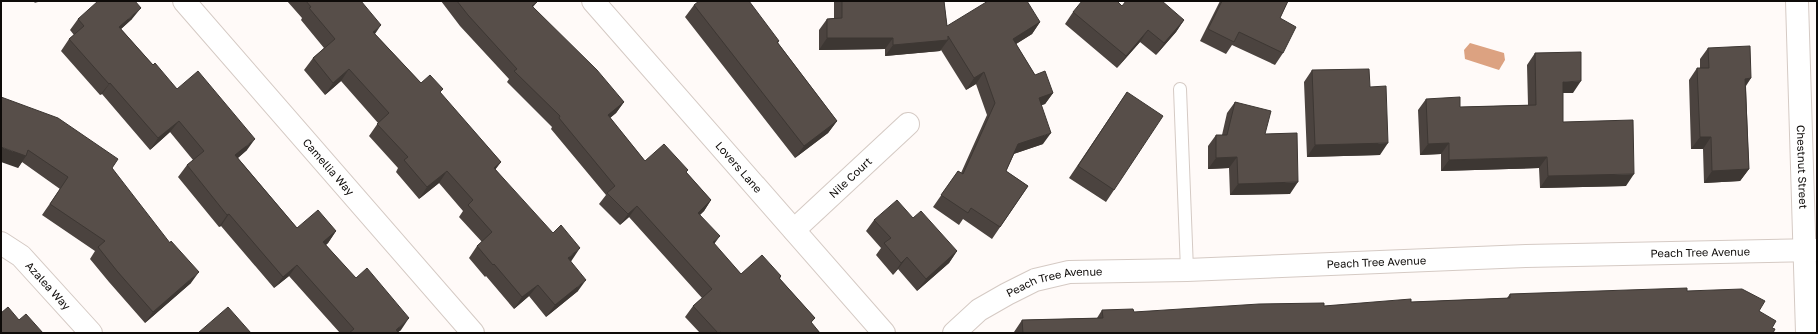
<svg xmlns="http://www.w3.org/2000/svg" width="1818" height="334" viewBox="0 0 1818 334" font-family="'Golos Text',sans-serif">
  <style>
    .water { fill: #dca281 }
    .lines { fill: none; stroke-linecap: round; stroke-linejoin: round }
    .service-casing { stroke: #d5cac4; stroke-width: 14 }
    .minor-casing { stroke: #d5cac4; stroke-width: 24 }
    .service { stroke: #fff; stroke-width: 12 }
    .minor { stroke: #fff; stroke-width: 22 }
    .wall { fill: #4b433f }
    .shaded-wall { fill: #3d3733 }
    .building { fill: #574e49; stroke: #3d3733 }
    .labels { text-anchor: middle; stroke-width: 4; stroke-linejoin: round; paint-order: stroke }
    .street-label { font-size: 11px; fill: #0e0b09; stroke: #fff }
  </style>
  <rect width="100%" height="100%" fill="#fffaf8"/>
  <path class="water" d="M1470,43L1504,53L1505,60L1499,70L1465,59L1464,50Z"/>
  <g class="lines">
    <defs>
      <path id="service" d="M1180,89L1187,270"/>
      <g id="minor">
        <path id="s1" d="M184,1L473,333"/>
        <path id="s2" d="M593,1L884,333"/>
        <path id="s3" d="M1797,1L1807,333"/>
        <path id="s4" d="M794,230L908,124"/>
        <path id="s5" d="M1,243L21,256L91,333"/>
        <path id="s6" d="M954,333L979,310L1007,294L1035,280L1069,272L1187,270L1526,256L1817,250"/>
      </g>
    </defs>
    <use href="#service" class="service-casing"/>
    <use href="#minor" class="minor-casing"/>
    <use href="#service" class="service"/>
    <use href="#minor" class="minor"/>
  </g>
  <path class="wall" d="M287,1H361L375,34L421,83L440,93L501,162L495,169L572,260L571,261L578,291L546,317L529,296L514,309L486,276L485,277L469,258L477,246L482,242L459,217L463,211L439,183L419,199L396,172L398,168L369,136L378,123L341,81L325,95L304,70L313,58L324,48L301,20L302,18Z
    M441,1H537V2L533,7L624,102L616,113L610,118L645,161L688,170L686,172L711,200L704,211L700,215L714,244L741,274L781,276L780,279L815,318L811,323L820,333H700L685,317L693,306L702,298L629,217L620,225L599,204L606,195L551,129L552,127L507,82L509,79L460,26Z
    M834,1H944L947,26L1040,22L1032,34L1016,44L1035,75L1053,93L1045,104L1041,105L1043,144L1014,154L1006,171L1028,186L992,239L963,219L959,225L933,207L958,171L961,173L987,115L976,84L966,90L941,50L940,51L885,56V49L819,50V30L827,19L834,18Z
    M1220,1H1288L1280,18L1283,53L1275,65L1232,45L1226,54L1200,41Z
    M694,5L779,41L778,43L837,121L828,133L795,158L685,17Z
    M1122,6L1184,20L1176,32L1156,55L1140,42L1117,68L1065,24L1073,12Z
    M78,19H132L121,29L153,65L177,89L247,150L238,158L297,228L336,231L328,243L326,245L401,330L398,332L399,333H340L289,276L274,288L221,226L219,227L178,177L187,165L193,160L170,132L150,150L102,94L100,95L61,51L69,39L74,35L70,30Z
    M1708,48L1751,78L1746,86L1749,169L1740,181L1704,183L1703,149H1691L1689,80L1697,68H1700V59Z
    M1535,53L1573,93H1563V122L1626,186L1540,188L1539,168L1441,171V154L1420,155L1418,110L1426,99L1460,107L1528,105L1527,65Z
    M1312,70L1370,87L1380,155L1307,157L1304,82Z
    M1127,92L1114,190L1106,202L1069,178Z
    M1,97L112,168L191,283L145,323L109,282L90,259L95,251L42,215L60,189L22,162L18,168Z
    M1235,102L1265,134L1290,194L1230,195L1229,168L1208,169V146L1216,135H1222L1227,113Z
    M913,218L957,251L949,263L917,291L898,269L893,275L876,255L881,248L866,231L874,220Z
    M1687,291L1759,311L1772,328L1773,333H1014V332L1022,320L1097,318L1102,310L1134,312L1324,306L1411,302L1507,298L1510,294Z"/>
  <path class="shaded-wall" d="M36,1H42L34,3Z
    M141,8L132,19L111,38L119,27Z
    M1184,20L1176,32L1156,55L1164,43Z
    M1040,22L1032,34L1005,51L1013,39Z
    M381,25L373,37V32Z
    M1148,30L1140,42L1117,68L1126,56Z
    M827,38H893L885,49L819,50Z
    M948,40L940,51L885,56L893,45Z
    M349,69L341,81L325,95L333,83Z
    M984,72L976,84L966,90L974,78Z
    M1751,78L1742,90L1745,79Z
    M1581,81L1573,93H1554L1563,82Z
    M110,83L102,94L100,95L109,84Z
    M1053,93L1045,104L1031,109L1039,98Z
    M624,102L616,113L600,126L608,115Z
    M179,121L170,132L150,150L158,138Z
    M837,121L828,133L795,158L804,146Z
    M1051,133L1043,144L1010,155L1018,144Z
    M1700,137H1711L1703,149H1691Z
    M255,139L247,150L227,167L235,155Z
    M1388,143L1380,155L1307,157L1315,145Z
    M1449,143L1441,154L1420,155L1428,144Z
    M1,147L26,156L18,168L1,162Z
    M1237,157L1229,168L1208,169L1216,158Z
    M1547,157L1539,168L1441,171L1449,160Z
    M501,162L492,174L494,168Z
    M1749,169L1740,181L1704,183L1712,171Z
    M447,171L439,183L419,199L427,187Z
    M1634,174L1626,186L1540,188L1548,176Z
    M1298,182L1290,194L1230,195L1238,184Z
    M711,200L704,211L690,224L698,213Z
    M637,206L629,217L620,225L628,214Z
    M229,214L221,226L219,227L227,215Z
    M336,231L328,243L315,254L323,242Z
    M720,236L712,247L713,242Z
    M580,248L572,260L560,270L568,258Z
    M957,251L949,263L917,291L926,279Z
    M907,257L898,269L893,275L901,263Z
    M297,265L289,276L274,288L283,277Z
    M199,272L191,283L145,323L153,312Z
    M586,280L578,291L546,317L555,305Z
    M538,285L529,296L514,309L522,297Z
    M409,318L401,330L397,333L396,330Z"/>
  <path class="building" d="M98,1H135L141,8L119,27L153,65L155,63L177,89L198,71L255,139L235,155L297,228L318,210L336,231L323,242L356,278L367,268L409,318L396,330L399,333H349L354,329L297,265L283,277L229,214L227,215L187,165L204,151L179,121L158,138L110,83L109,84L69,39L84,26L78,19Z
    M306,1H361L381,25L373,32L421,83L430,75L443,89L440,92L501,162L494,168L553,233L561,225L580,248L568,258L586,280L555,305L538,285L522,297L494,264L493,265L477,246L492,232L468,205L473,200L447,171L427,187L404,160L408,157L377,124L389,113L349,69L333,83L313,58L335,39L309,8L311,7Z
    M457,1H537V2L532,6L597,70L624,102L608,115L645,161L664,144L688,170L686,172L711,200L698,213L720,236L713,242L741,274L762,255L781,276L779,278L815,318L811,322L820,333H722L720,332L719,333H718L693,306L712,289L637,206L628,214L607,193L615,186L559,118L560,116L514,71L517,69L468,15Z
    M699,1H749L779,41L777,42L837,121L804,146L694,5Z
    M842,1H944L947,26L988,1H1027L1040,22L1013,39L1035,75L1045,71L1053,93L1039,98L1051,133L1018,144L1006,171L1028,186L1000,227L971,208L968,213L941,195L958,171L963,174L995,103L984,72L974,78L948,36V40L893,45V38H827V19L842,18Z
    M1082,1H1117L1122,6L1126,1H1162L1184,20L1164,43L1148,30L1126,56L1073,12Z
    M1222,1H1288L1280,18L1296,27L1283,53L1239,32L1234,42L1208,29Z
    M1750,46L1751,78L1745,79L1749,169L1712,171L1711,137H1700L1697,68H1709L1708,48Z
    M1581,52V81L1563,82V122L1633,120L1634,174L1548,176L1547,157L1449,160V143L1428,144L1426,99L1460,97V107L1536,105L1535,53Z
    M1369,69L1370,87L1386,86L1388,143L1315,145L1312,70Z
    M1127,92L1163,116L1114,190L1078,166Z
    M1,97L58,118L118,159L112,168L170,243L171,241L199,272L153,312L117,271L98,247L105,241L50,204L68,177L28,150L26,156L1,147Z
    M1235,102L1271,111L1265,134L1297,133L1298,182L1238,184L1237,157L1216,158V135H1227Z
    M897,200L913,218L921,211L957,251L926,279L907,257L901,263L884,243L891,238L874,220Z
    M1687,288V291L1742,289L1765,301L1759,311L1776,321L1772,328L1775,329L1773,333H1023L1022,320L1103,318L1102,310L1133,309L1134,312L1259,304L1324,303V306L1411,299V302L1510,298V294Z
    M8,307L19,320L26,314L43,333H1V313Z
    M228,307L251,333H198Z"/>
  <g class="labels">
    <g class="street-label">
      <text dy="4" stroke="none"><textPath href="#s2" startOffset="221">Lovers Lane</textPath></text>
      <text dy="4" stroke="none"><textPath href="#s3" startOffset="166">Chestnut Street</textPath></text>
      <text dy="4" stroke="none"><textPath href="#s1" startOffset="220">Camellia Way</textPath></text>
      <text dy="4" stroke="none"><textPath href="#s4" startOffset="77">Nile Court</textPath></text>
      <text dy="4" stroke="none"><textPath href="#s6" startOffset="764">Peach Tree Avenue</textPath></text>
      <text dy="4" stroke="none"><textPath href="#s6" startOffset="440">Peach Tree Avenue</textPath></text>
      <text dy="4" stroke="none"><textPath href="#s6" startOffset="116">Peach Tree Avenue</textPath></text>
      <text dy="4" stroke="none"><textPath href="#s5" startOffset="64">Azalea Way</textPath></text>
    </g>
  </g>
  <rect width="1818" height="334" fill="none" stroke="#0e0b09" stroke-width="4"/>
</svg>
